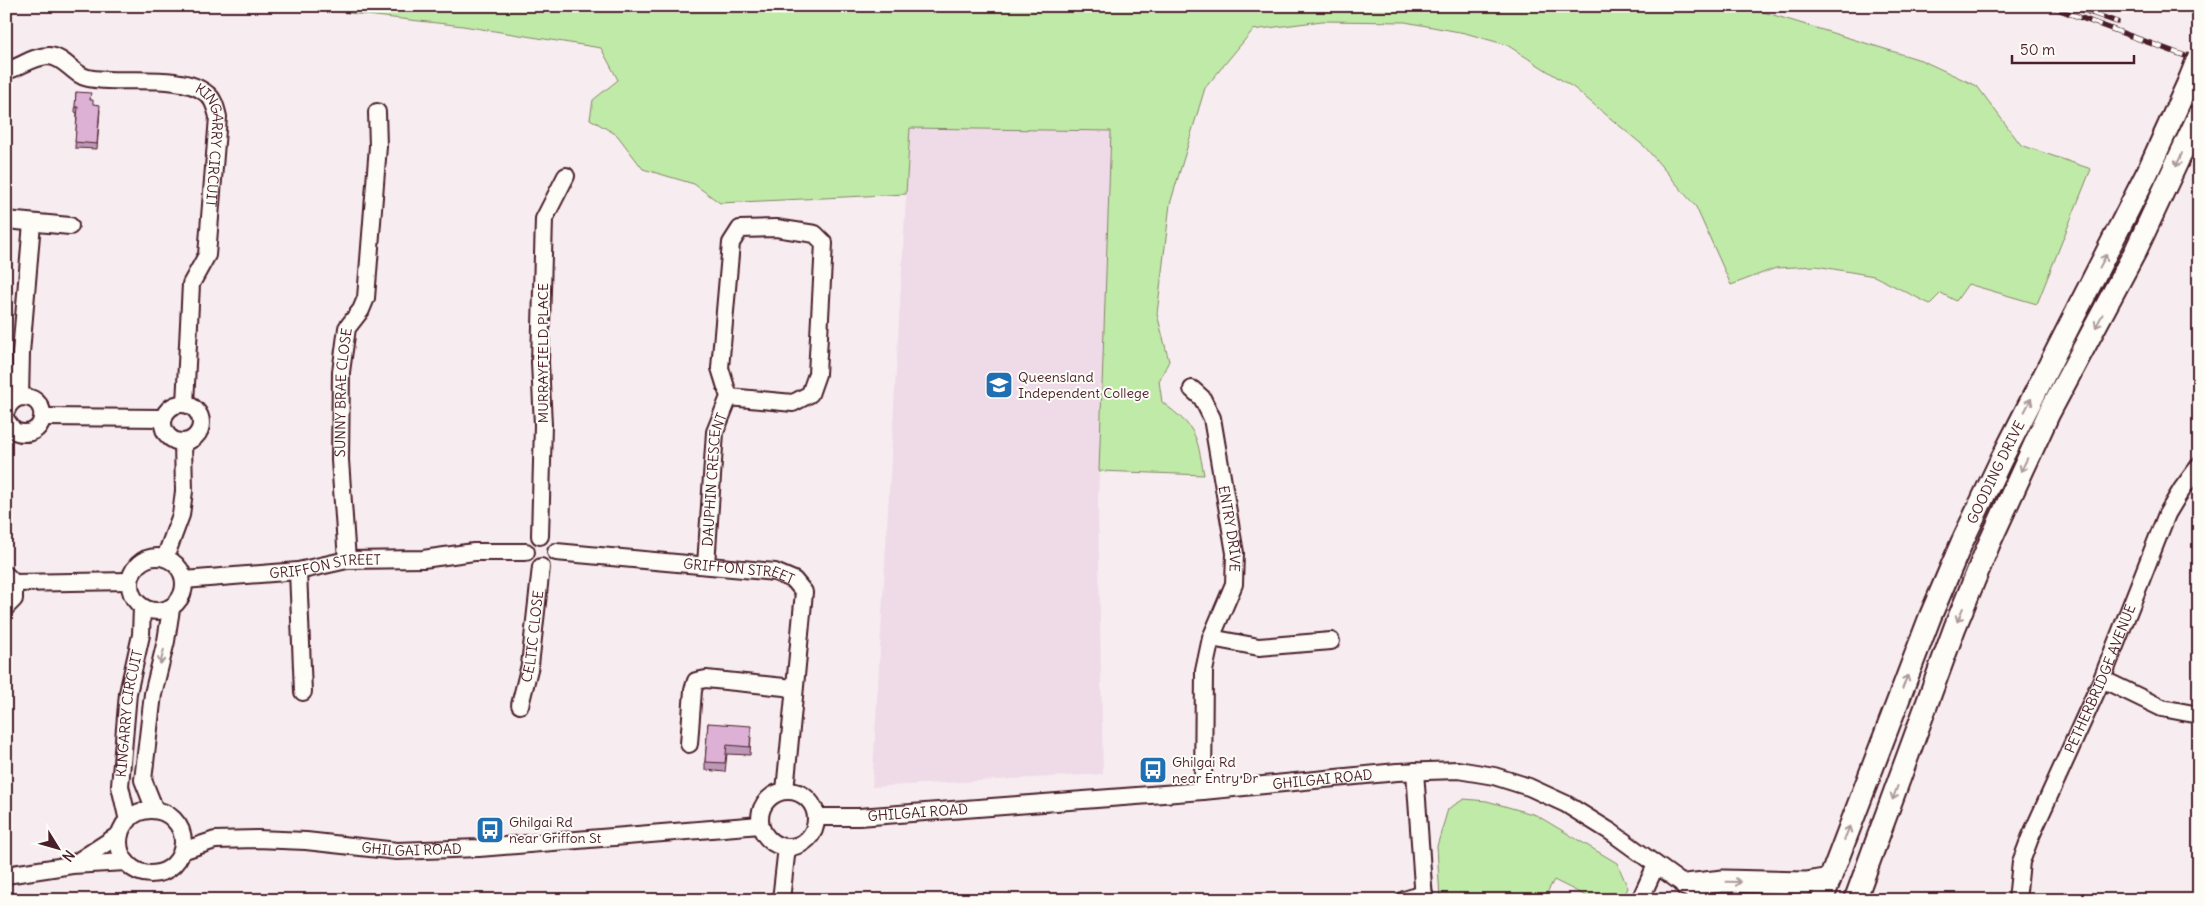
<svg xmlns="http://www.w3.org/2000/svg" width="2205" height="906" viewBox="0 0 2205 906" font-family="Delius,sans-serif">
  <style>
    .built { fill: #efdbe8 }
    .green { fill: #c0eaa7; stroke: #858469 }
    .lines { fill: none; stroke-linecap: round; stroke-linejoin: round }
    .minor-casing { stroke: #4a1f2b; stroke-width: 20 }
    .major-casing { stroke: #4a1f2b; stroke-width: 25 }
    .minor { stroke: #fdfcf7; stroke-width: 16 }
    .major { stroke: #fdfcf7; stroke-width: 21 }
    .rail-casing { stroke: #4a1f2b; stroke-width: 5.5 }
    .rail { stroke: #fdfcf7; stroke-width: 4; stroke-dasharray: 11; stroke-linecap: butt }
    .major-bridge-casing { stroke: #4a1f2b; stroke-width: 25; stroke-linecap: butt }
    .major-bridge { stroke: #fdfcf7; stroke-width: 21 }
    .wall { fill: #be98b7; stroke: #4a1f2b }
    .building { fill: #ddb1d5; stroke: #4a1f2b }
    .oneway { stroke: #ac999b }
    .labels { text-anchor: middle; stroke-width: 4; stroke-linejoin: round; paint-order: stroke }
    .street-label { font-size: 14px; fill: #4a1f2b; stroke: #fdfcf7 }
    .poi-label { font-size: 14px; fill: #4a1f2b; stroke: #fdfcf7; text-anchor: start }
  </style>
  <rect width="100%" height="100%" fill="#f7edf0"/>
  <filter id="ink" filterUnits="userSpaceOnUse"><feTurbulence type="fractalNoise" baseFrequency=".02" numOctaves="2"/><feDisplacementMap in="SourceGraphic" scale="10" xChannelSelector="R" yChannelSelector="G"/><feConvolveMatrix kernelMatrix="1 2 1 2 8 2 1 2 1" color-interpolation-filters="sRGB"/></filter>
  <g filter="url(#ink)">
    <path class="built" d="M910,128L1111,131L1098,505L1103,774L872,787Z"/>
    <path class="green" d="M288,6H1744L1921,60L1977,86L2021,145L2091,169L2037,304L1968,284L1956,301L1941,293L1930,304L1874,276L1816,266L1776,268L1731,285L1696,207L1645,147L1574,88L1507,45L1465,33L1405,22L1322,21L1253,30L1205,88L1170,204L1157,314L1169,361L1159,381L1162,402C1197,429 1196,432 1204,475L1099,471L1111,131L910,128L906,194L720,203L694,184L643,169L617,135L590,119L593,100L618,80L601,48L463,26Z
      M1464,799L1487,801L1536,815L1617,863L1628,888L1622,900H1594L1554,880L1543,900H1440L1437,846L1448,809Z"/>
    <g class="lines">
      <defs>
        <g id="minor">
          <path id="s1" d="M6,71C21,67 33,56 49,56C65,57 73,75 88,78C119,85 183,72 207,94C214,99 216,109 218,117L207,255L191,284L185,404"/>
          <path d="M6,220L70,226"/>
          <path id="s2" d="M1192,389L1202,398L1212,418L1235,553L1234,584L1211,638L1204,671L1203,791"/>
          <path d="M20,397L21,353L32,223"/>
          <circle cx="182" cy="423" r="19"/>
          <path d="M6,411C9,403 15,397 24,397C52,398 47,443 14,431L6,420"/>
          <path d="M43,417L164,418"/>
          <path d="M540,536L543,425L540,362L544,219L566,176"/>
          <path id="s3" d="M556,552L775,572L794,580L804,592L785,791"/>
          <circle cx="157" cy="584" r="27"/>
          <path d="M165,558L181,515L184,491L183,442"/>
          <path id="s4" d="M347,560L340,460L341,372L347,328L361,310L366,298L378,146L377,112"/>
          <path id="s5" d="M706,565L715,432L729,397L720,368L731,243L740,229L776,228L815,234L824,243L817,374L810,394L793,403L729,397"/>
          <path d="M298,571L303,692"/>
          <path d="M6,575L14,583V599L6,607"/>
          <path id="s6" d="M184,580L298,571L347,560L423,559L474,552H526"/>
          <path d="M14,583L130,581"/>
          <path d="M1211,638L1259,647L1331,641"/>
          <path d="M2102,679L2162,708L2199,715"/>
          <path id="s7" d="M520,705L530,665L541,567"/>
          <path d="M689,744L693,690L696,681L706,679L794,688"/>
          <path d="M1415,771L1424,900"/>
          <circle cx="788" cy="819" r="28"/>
          <path d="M155,810L143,780L153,694L166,641L171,609"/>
          <circle cx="151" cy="842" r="32"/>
          <path id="s8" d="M816,817H859L1203,791L1397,772L1458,770L1494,776L1529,787L1566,804L1611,832L1705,900"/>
          <path id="s9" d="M128,821L120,786L128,693L141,635L142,607"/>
          <path id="s10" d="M182,851L215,840L257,839L306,841L397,851L479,848L760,825"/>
          <path d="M74,864L120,834"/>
          <path d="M6,875L72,865L126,862"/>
          <path d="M781,900L787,847"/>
          <path d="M1404,900L1424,894"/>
          <path d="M1640,900L1656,865"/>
          <path id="s11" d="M2017,900L2021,862L2030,838L2102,679L2167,514L2182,489L2199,466"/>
        </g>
        <g id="major">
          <path d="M1686,885L1723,881L1806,883L1830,879"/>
          <path id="s12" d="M1822,900L1930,617L1962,542L2001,460L2148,171L2189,81"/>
          <path d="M1855,900L1955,627L1989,544L2049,413L2136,250L2199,115"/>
        </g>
      </defs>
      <use href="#minor" class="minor-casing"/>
      <use href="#major" class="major-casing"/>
      <use href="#minor" class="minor"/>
      <use href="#major" class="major"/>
      <defs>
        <path id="rail" d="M2049,6L2199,61
          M2072,6L2117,22"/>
      </defs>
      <use href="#rail" class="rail-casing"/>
      <use href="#rail" class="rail"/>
      <defs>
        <path id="major-bridge" d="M2189,81L2199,56"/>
      </defs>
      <use href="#major-bridge" class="major-bridge-casing"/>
      <use href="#major-bridge" class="major-bridge"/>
    </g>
    <path class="wall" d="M76,92L91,100L93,104L100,110L97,149L75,148L77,113L75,112Z
      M708,723L751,735L750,755L727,754L725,772L705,770V762Z"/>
    <path class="building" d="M76,92L91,93L90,100H93V104L100,105L97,144L75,142L78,107H75Z
      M708,723L751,726L750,747L727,745L725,763L705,762Z"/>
    <defs><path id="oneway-shaft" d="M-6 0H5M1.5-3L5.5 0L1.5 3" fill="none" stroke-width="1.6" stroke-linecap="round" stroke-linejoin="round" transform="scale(1.25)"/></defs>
    <g class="oneway">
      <use href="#oneway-shaft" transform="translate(2179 160) rotate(114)"/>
      <use href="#oneway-shaft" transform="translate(2103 261) rotate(-62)"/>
      <use href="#oneway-shaft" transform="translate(2099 321) rotate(118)"/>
      <use href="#oneway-shaft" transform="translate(2028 405) rotate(-63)"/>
      <use href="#oneway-shaft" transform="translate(2024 465) rotate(116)"/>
      <use href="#oneway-shaft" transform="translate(1960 615) rotate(112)"/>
      <use href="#oneway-shaft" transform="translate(162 657) rotate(104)"/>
      <use href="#oneway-shaft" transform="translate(1905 682) rotate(-69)"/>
      <use href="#oneway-shaft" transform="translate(1895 793) rotate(110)"/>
      <use href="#oneway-shaft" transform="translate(1847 833) rotate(-69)"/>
      <use href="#oneway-shaft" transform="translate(1734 882) rotate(1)"/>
    </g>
  </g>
  <defs>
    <symbol id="school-square" viewBox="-11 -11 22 22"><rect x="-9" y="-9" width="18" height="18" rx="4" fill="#1f6fb2" stroke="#fdfcf7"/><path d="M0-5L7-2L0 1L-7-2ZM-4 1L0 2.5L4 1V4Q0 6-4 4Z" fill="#fff"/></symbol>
    <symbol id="bus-square" viewBox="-11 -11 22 22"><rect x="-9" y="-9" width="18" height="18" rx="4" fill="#1f6fb2" stroke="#fdfcf7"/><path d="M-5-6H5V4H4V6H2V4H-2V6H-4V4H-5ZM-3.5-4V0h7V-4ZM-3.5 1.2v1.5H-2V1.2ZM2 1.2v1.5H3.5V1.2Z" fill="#fff"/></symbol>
  </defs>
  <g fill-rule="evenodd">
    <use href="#school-square" x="983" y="369" width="32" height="32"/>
    <use href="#bus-square" x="1137" y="754" width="32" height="32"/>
    <use href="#bus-square" x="474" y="814" width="32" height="32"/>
  </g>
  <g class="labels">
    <g class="street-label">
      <text dy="5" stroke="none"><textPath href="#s1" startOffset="265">KINGARRY CIRCUIT</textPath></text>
      <text transform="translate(543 353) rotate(-90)" y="5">MURRAYFIELD PLACE</text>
      <text dy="5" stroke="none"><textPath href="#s4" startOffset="168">SUNNY BRAE CLOSE</textPath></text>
      <text dy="5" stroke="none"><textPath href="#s12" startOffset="462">GOODING DRIVE</textPath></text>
      <text dy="5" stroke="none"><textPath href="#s5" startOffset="86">DAUPHIN CRESCENT</textPath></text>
      <text dy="5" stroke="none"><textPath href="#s2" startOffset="148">ENTRY DRIVE</textPath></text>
      <text dy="5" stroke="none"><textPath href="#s6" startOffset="142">GRIFFON STREET</textPath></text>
      <text dy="5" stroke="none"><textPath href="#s3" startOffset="184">GRIFFON STREET</textPath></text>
      <text dy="5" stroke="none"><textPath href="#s7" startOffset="70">CELTIC CLOSE</textPath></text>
      <text dy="5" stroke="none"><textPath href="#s11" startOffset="238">PETHERBRIDGE AVENUE</textPath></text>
      <text dy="5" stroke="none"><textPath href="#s9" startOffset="109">KINGARRY CIRCUIT</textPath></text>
      <text dy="5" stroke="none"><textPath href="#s8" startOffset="508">GHILGAI ROAD</textPath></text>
      <text dy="5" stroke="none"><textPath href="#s8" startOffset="102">GHILGAI ROAD</textPath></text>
      <text dy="5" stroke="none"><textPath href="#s10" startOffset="232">GHILGAI ROAD</textPath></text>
    </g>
    <g class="poi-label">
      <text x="1018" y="382">Queensland<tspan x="1018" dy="16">Independent College</tspan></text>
      <text x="1172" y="767">Ghilgai Rd<tspan x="1172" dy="16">near Entry Dr</tspan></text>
      <text x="509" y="827">Ghilgai Rd<tspan x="509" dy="16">near Griffon St</tspan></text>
    </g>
  </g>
  <rect width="2205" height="906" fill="none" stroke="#fdfcf7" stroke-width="25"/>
  <rect x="12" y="12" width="2180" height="881" fill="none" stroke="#4a1f2b" stroke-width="2" filter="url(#ink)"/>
  <g transform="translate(58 848) rotate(127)" stroke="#fdfcf7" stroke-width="4" paint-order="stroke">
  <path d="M0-4L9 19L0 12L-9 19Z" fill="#4a1f2b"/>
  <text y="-8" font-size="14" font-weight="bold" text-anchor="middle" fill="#4a1f2b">N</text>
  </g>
  <path d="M2012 55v8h122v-8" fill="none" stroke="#4a1f2b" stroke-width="2.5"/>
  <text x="2020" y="55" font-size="15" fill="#4a1f2b" stroke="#fdfcf7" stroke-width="4" paint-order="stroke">50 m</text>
</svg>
